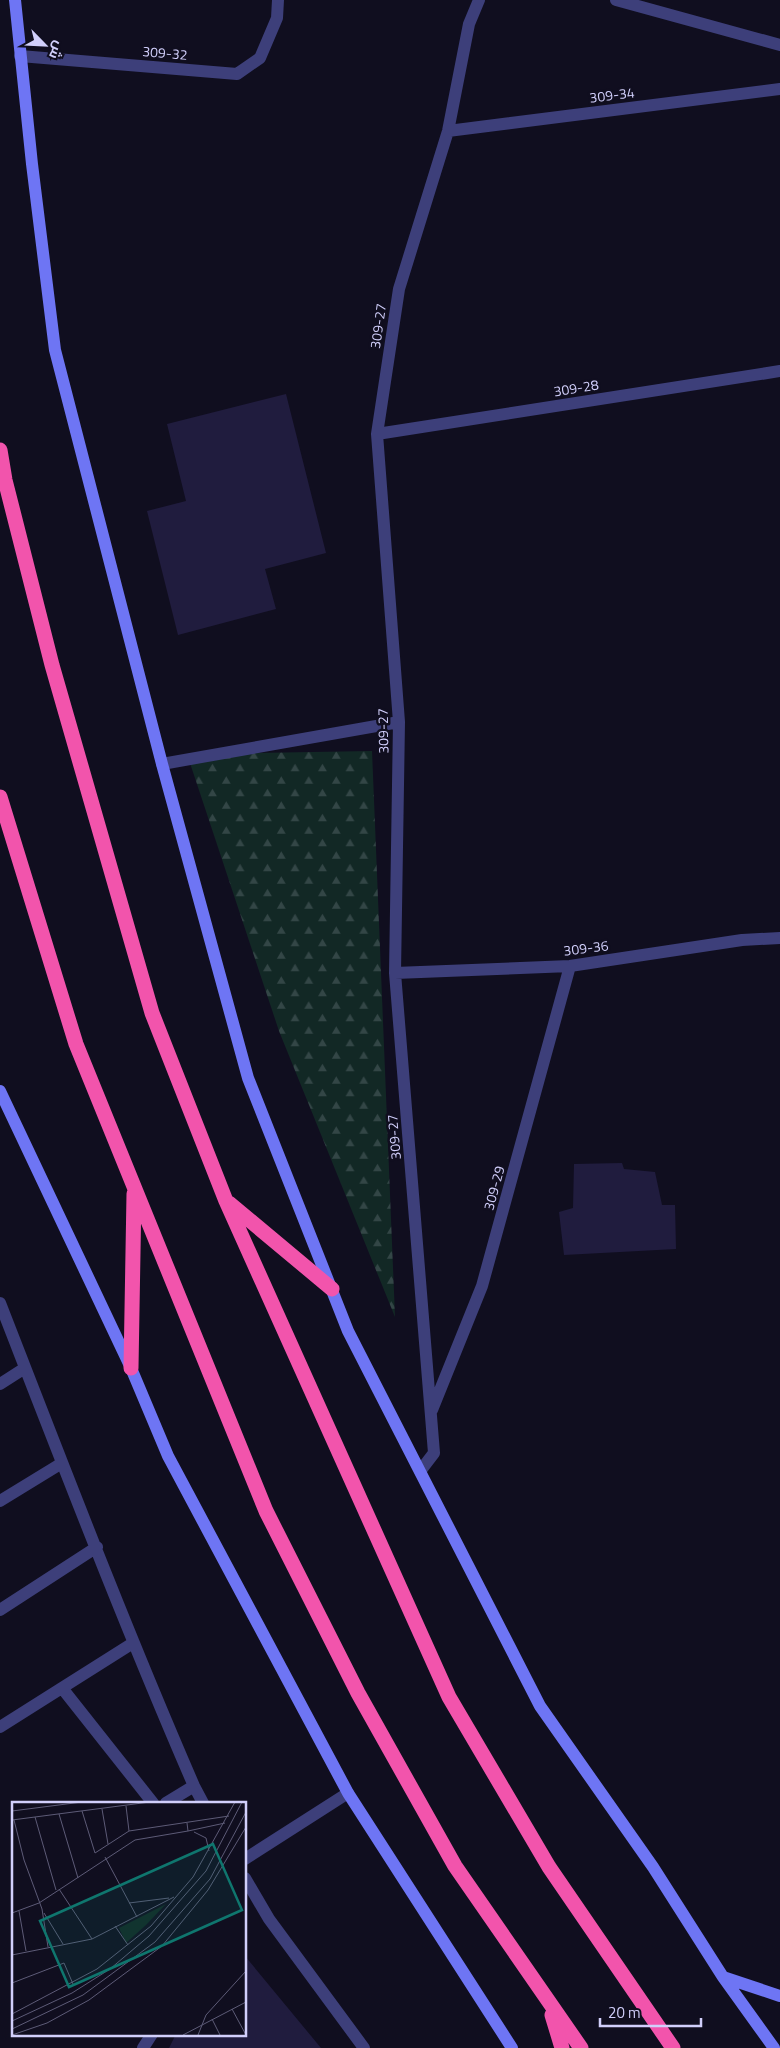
<svg xmlns="http://www.w3.org/2000/svg" width="780" height="2048" viewBox="0 0 780 2048" font-family="'Titillium Web',Cairo,sans-serif">
  <style>
    .forest { fill: url(#forest-firs) }
    .building { fill: #201c3e }
    .lines { fill: none; stroke-linecap: round; stroke-linejoin: round }
    .lane { stroke: #3d3f7a; stroke-width: 12 }
    .street { stroke: #3d3f7a; stroke-width: 12 }
    .secondary { stroke: #6e75f4; stroke-width: 12 }
    .highway { stroke: #f254ac; stroke-width: 15 }
    .labels { text-anchor: middle; stroke-width: 5; stroke-linejoin: round; paint-order: stroke }
    .street-label { font-size: 14px; fill: #d1cffb; stroke: #100e1f }
    .inset-road { fill: none; stroke: #5d5b77; stroke-width: 1 }
    .view { fill: #0f766e; fill-opacity: 0.15; stroke: #0f766e; stroke-width: 2.5 }
    .inset-edge { fill: none; stroke: #d1cffb; stroke-width: 2.5 }
  </style>
  <defs>
    <pattern id="forest-firs" width="22" height="20" patternUnits="userSpaceOnUse" patternTransform="scale(1.25)"><rect width="22" height="20" fill="#122825"/><path d="M5 1l3.5 6h-7zM16 11l3.5 6h-7z" fill="#334646"/></pattern>
  </defs>
  <rect width="100%" height="100%" fill="#100e1f"/>
  <path class="forest" d="M372,751L395,1317L279,1031L187,754Z"/>
  <path class="building" d="M286,394L326,553L265,569L276,609L178,635L147,511L186,501L167,424Z
    M622,1163L624,1169L655,1172L662,1205H675L676,1249L564,1255L559,1212L573,1208L574,1164Z
    M245,1956L321,2048H169L176,2034H245Z"/>
  <g class="lines">
    <path class="lane" d="M0,1303C63,1465 125,1627 194,1786L203,1803
      M0,1384L25,1368
      M0,1501L62,1463
      M0,1610L97,1547
      M62,1688L153,1803
      M0,1727L133,1643
      M166,1803L194,1786
      M245,1859L348,1793
      M245,1878L269,1919L364,2048
      M143,2048L152,2034"/>
    <path class="street" d="M616,0L780,45
      M20,56L237,74L260,58L277,18L278,0
      M448,131L780,89
      M377,434L780,371
      M162,764L399,722
      M395,973L570,966L742,940L780,938
      M432,1410L482,1286L570,966
      M421,1470L434,1453L395,973L399,722L377,434L399,289L448,131L469,24L479,0"/>
    <path class="secondary" d="M15,0L32,164L55,350L162,764L248,1078L348,1331L540,1706L653,1867L723,1977L774,2048
      M0,1091L131,1368L168,1456L348,1793L512,2048
      M723,1977L780,1996"/>
    <path class="highway" d="M0,450L5,480L52,665L152,1013L226,1201L449,1697L549,1867L673,2048
      M0,797L76,1044L266,1511L358,1693L455,1866L581,2048
      M229,1203L332,1289
      M131,1368L134,1194
      M552,2015L562,2048"/>
  </g>
  <g class="labels">
    <g class="street-label">
      <text transform="translate(165 53) rotate(5)" y="5">309-32</text>
      <text transform="translate(612 95) rotate(-7)" y="5">309-34</text>
      <text transform="translate(378 326) rotate(-82)" y="5">309-27</text>
      <text transform="translate(576 388) rotate(-9)" y="5">309-28</text>
      <text transform="translate(383 731) rotate(-91)" y="5">309-27</text>
      <text transform="translate(586 948) rotate(-7)" y="5">309-36</text>
      <text transform="translate(394 1137) rotate(-95)" y="5">309-27</text>
      <text transform="translate(494 1188) rotate(-75)" y="5">309-29</text>
    </g>
  </g>
  <g transform="translate(12 1802)">
    <rect width="234" height="234" fill="#100e1f"/>
    <path d="M154,102L134,123L114,141L107,126Z" fill="#122825"/>
    <path class="inset-road" d="M114,4L117,29M90,7L96,42M0,9L70,0M70,9L83,51L117,29L217,14M47,12L66,76M23,15L44,88M0,18L138,0M2,18L12,58L30,107L36,145M176,29L213,21M182,30L194,36L197,49M93,55L125,115M47,87L80,137M117,101L157,96M7,109L14,149M0,111L27,101L123,38L176,29L175,21M32,111L51,142M103,124L116,143M0,153L80,137L162,95M0,181L52,161L61,182M220,207L234,233M0,212L85,167L139,124L181,75L223,0M200,217L208,233M0,219L60,191L98,167L137,134L194,69L230,0M0,227L71,193L143,140L198,77L234,10M0,233L35,221L77,198L150,144L196,88L234,25M171,233L234,200M186,233L194,213L234,169"/>
    <path class="view" d="M201,42L230,108L57,185L28,119Z"/>
    <rect width="234" height="234" class="inset-edge"/>
  </g>
  <g transform="translate(45 45) rotate(114)" stroke="#100e1f" stroke-width="4" paint-order="stroke">
  <path d="M0-4L9 19L0 12L-9 19Z" fill="#d1cffb"/>
  <text y="-8" font-size="14" font-weight="bold" text-anchor="middle" fill="#d1cffb">ش</text>
  </g>
  <path d="M600 2018v8h101v-8" fill="none" stroke="#d1cffb" stroke-width="2.5"/>
  <text x="608" y="2018" font-size="15" fill="#d1cffb" stroke="#100e1f" stroke-width="4" paint-order="stroke">20 m</text>
</svg>
